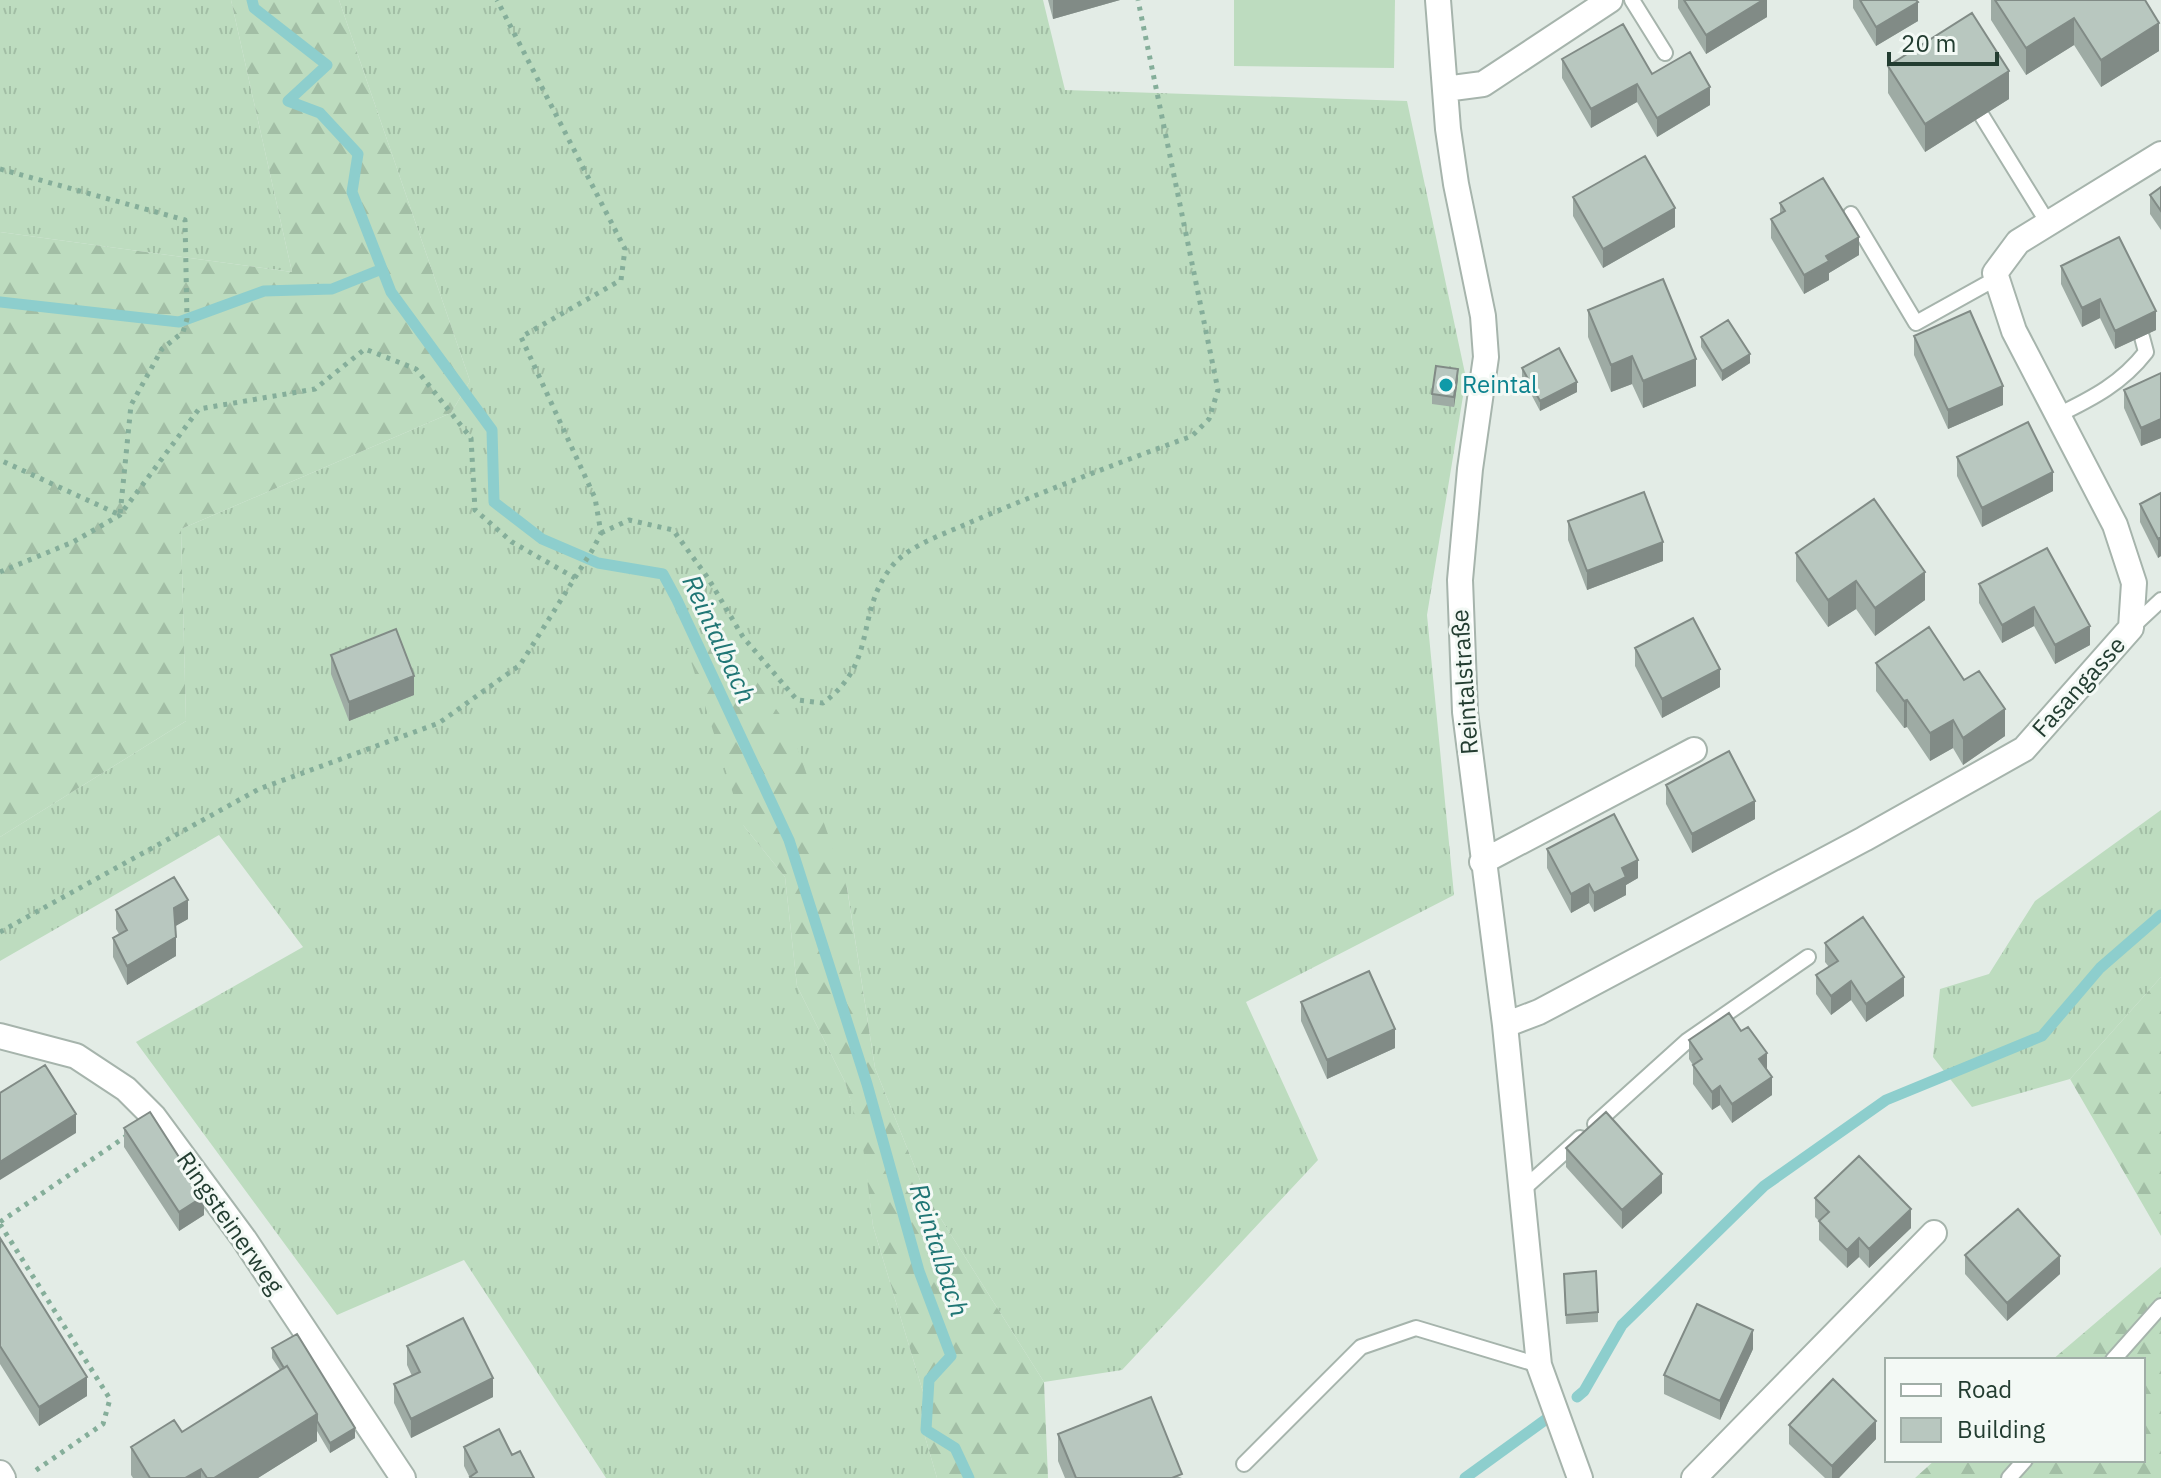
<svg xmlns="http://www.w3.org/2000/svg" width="2161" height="1478" viewBox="0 0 2161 1478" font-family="'IBM Plex Sans',sans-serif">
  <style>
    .grass { fill: url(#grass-tufts) }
    .forest { fill: url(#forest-firs) }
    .garden { fill: #bddcbf }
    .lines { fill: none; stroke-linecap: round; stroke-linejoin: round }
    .stream { stroke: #8dcecd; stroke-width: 11 }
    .lane-casing { stroke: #a6b4ac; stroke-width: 18 }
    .street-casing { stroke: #a6b4ac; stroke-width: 28 }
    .path { stroke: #85ae9a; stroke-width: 5; stroke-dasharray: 4 6; stroke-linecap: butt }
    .lane { stroke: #fff; stroke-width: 14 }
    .street { stroke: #fff; stroke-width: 24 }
    .wall { fill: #9eaba4 }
    .shaded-wall { fill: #818b86 }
    .building { fill: #b8c7bf; stroke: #818b86; stroke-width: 2 }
    .culture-dot { fill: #0f9aa8; stroke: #f3f9f5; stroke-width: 3 }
    .labels { text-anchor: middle; stroke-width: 6; stroke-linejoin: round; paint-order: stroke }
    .culture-label { font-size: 24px; fill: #0d838f; stroke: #f3f9f5; text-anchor: start }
    .street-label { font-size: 24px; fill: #233d31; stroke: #f3f9f5 }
    .water-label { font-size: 26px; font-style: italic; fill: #207675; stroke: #f3f9f5 }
  </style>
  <defs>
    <pattern id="grass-tufts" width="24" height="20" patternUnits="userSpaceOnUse" patternTransform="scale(2)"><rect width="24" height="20" fill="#bddcbf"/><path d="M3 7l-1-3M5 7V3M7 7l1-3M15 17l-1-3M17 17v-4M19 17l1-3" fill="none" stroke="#a2bea5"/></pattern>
    <pattern id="forest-firs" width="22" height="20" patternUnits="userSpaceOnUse" patternTransform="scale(2)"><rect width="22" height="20" fill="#bddcbf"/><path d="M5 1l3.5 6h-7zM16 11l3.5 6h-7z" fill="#a2bea5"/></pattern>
  </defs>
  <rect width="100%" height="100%" fill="#e3ece6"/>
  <path class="grass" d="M0,0H231L292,272L0,232Z
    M339,0H1043L1065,90L1407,101L1466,378L1427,615L1454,895L1246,1002L1318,1160L1122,1370L1044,1382L926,1195L875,1068L847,887L743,825L785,877L797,986L845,1082L863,1139L873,1226L923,1392L921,1423L937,1478H606L464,1260L337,1315L136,1042L303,947L219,835L0,961V837L186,721L181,529L451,413L470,381Z
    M2161,810V977L2070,1079L1972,1107L1933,1057L1940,989L1989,974L2035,901Z"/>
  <path class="forest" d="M231,0H339L470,381L451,413L181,529L186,721L0,837V232L292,272Z
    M733,648L791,730L847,888L875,1068L926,1195L1044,1382L1048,1478H937L921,1423L923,1392L873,1226L862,1139L845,1082L797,986L785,877L743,825L687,649Z
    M2161,977V1236L2070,1079Z
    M2161,1267V1478H1915L1935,1460H2143V1360H2052Z"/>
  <path class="garden" d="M1234,0H1395L1394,68L1234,66Z"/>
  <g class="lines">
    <path class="stream" d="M252,0L254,8L327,65L288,101L320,113L358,154L352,192L391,292L492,430L494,502L542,539L598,563L663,574L677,600L789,840L867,1084L919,1271L951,1356L929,1380L926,1430L955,1448L969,1478
      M0,302L179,322L264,291L332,289L382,269
      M1577,1397L1584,1391L1622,1325L1764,1186L1886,1100L2042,1036L2100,968L2161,915
      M1465,1478L1545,1420"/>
    <defs>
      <path id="lane" d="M1632,0L1665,53
        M1982,116L2048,223
        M1851,214L1916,323L1997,278
        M2058,415C2093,398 2122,383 2146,352L2142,337
        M2131,628L2161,600
        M1595,1124L1687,1041L1808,957
        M1521,1191L1580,1138
        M2113,1360L2161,1306
        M1244,1464L1361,1347L1416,1328L1539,1365
        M2009,1478L2025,1460"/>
      <path id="street" d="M1438,0L1448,129L1456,184L1483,316L1486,357L1470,469L1460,580L1465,712L1505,1025L1539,1365L1580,1478
        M1445,89L1483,84L1610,0
        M1482,862L1694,750
        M1505,1025L1539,1012L1864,839L2024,749L2131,628L2134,583L2115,525L2014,331L1995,273L2018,242L2161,154
        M0,1036L76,1056L126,1089L154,1117L244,1239L403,1478
        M0,1473L3,1478
        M1694,1478L1934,1233"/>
    </defs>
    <use href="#lane" class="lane-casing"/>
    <use href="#street" class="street-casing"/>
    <path class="path" d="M0,169L185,220L187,319L183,332L162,349L131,405L120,515L0,460
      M601,533L629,520L673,530L708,578L743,637L797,700L823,703C879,662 854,614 892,566C909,545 947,533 971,522C1044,491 1118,463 1192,436L1209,419L1218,390L1138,0
      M0,572L73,542L120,515L199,409L315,389L365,349L416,369L471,438L475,510L512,542L575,578
      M0,932L259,789L439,723L520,665L593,549L601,533L595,498L521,337L621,280L625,249L497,0
      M0,1222L128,1135
      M0,1224L110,1399L103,1424L32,1473"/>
    <use href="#lane" class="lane"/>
    <use href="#street" class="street"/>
  </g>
  <path class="wall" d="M1048,0H1120L1053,19Z
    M1678,0H1767V17L1706,54L1678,8Z
    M1853,0H1916L1918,21L1876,46L1853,8Z
    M1991,0H2145L2159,51L2101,87L2074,45L2026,75L1991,20Z
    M1562,59L1652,74L1710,105L1657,137L1637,102L1591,128L1562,78Z
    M1888,66L2009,99L1925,152L1888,93Z
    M2161,187V230L2150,214V195Z
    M1573,197L1675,227L1603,268L1573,216Z
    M1780,203L1859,255L1829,273V280L1804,294L1771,238V219L1780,214Z
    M2061,266L2156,330L2115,349L2100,318L2082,327L2061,284Z
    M1588,310L1696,386L1643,408L1632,384L1611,392L1588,337Z
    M1914,336L2003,405L1948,429L1914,355Z
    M1701,337L1750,363L1722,381L1701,347Z
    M1522,368L1577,392L1540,411L1522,377Z
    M2161,373V438L2141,446L2124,408V390Z
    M1458,379L1454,407L1432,404V394Z
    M1957,457L2053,491L1982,527L1957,476Z
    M2161,493V556L2158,558L2140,522V504Z
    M1568,521L1663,561L1587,590L1568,540Z
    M2047,548L2090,645L2055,664L2034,626L2002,643L1979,603V584Z
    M1796,553L1925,600L1875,636L1856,609L1828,627L1796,581Z
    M1635,648L1720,687L1662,718L1635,666Z
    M331,655L414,695L349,721L331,674Z
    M1876,663L1964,680L2005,736L1963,765L1953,748L1930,761L1907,727L1904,728L1876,691Z
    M1666,785L1755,819L1692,853L1666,804Z
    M1547,849L1638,878L1626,885V895L1594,912L1589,903L1571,913L1547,868Z
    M116,910L188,919L175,926L176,956L127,985L113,957V938L119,934L116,929Z
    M1825,943L1904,996L1866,1022L1851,1000L1831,1015L1816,994V975L1829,967L1825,962Z
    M1301,1002L1395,1048L1327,1079L1301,1021Z
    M1689,1040L1767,1069L1772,1095L1732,1123L1720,1105L1712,1110L1693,1084V1065L1689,1059Z
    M124,1128L204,1215L179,1231L124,1147Z
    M1566,1148L1662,1193L1622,1229L1566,1167Z
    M1815,1198L1911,1228L1869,1268L1859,1257L1847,1268L1819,1240V1221L1815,1217Z
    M0,1238L87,1396L39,1426L0,1364Z
    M1965,1255L2060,1274L2007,1321L1965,1274Z
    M1564,1283L1598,1312V1322L1566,1324Z
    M407,1346L493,1397L411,1438L394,1403V1384L412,1376L407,1365Z
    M272,1348L355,1438L330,1453L317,1431V1441L258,1478H133L131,1475V1447L182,1432L280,1370L272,1358Z
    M1753,1349L1720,1420L1664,1394V1375Z
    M1789,1425L1876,1439L1839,1478H1825L1789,1444Z
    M1058,1434L1182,1478H1065L1058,1461Z
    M464,1447L512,1455L470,1478L464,1466Z"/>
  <path class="shaded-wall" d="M1053,0H1120L1053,19Z
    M1763,0H1767V17L1706,54V35Z
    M1918,2V21L1876,46V27Z
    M2074,18V45L2026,75V48Z
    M2159,23V51L2101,87V60Z
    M2009,71V99L1925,152V124Z
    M1637,84V102L1591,128V109Z
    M1710,87V105L1657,137V118Z
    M1675,208V227L1603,268V249Z
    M1859,237V255L1829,273V280L1804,294V275L1826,256Z
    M2100,299V318L2082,327V308Z
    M2156,311V330L2115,349V331Z
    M1750,354V363L1722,381V371Z
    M1632,356V384L1611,392V365Z
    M1696,359V386L1643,408V381Z
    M1458,369V379L1454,407V397Z
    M1577,382V392L1540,411V401Z
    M2003,386V405L1948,429V410Z
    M2161,419V438L2141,446V428Z
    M2053,472V491L1982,527V508Z
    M2161,537V556L2158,558V539Z
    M1663,542V561L1587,590V571Z
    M1925,572V600L1875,636V608Z
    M1856,581V609L1828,627V600Z
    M2034,607V626L2002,643V625Z
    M2090,626V645L2055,664V645Z
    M1720,669V687L1662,718V699Z
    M414,676V695L349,721V702Z
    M1907,700V727L1904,728V701Z
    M2005,709V736L1963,765V738Z
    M1953,720V748L1930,761V733Z
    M1755,801V819L1692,853V834Z
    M1638,860V878L1626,885V895L1594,912V893L1622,868Z
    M1589,884V903L1571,913V894Z
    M188,900V919L174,927V908Z
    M176,937V956L127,985V966Z
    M1904,977V996L1866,1022V1004Z
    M1851,981V1000L1831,1015V996Z
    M1395,1029V1048L1327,1079V1060Z
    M1767,1053V1072L1759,1059Z
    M1772,1077V1095L1732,1123V1104Z
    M1720,1086V1105L1712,1110V1092Z
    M76,1114V1133L0,1180V1162Z
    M1662,1174V1193L1622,1229V1210Z
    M204,1196V1215L179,1231V1212Z
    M1911,1209V1228L1869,1268V1249Z
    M1859,1238V1257L1847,1268V1250Z
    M2060,1256V1274L2007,1321V1303Z
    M1753,1330V1349L1720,1420V1401Z
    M87,1377V1396L39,1426V1407Z
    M493,1378V1397L411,1438V1419Z
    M317,1414V1441L258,1478H214Z
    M1876,1421V1439L1839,1478H1832V1466Z
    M355,1428V1438L330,1453V1443Z
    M201,1469V1478H185Z"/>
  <path class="building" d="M1684,0H1763L1706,35Z
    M1860,0H1916L1918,2L1876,27Z
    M1995,0H2145L2159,23L2101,60L2074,18L2026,48Z
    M1972,13L2009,71L1925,124L1888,66Z
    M1623,24L1652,74L1690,52L1710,87L1657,118L1637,84L1591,109L1562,59Z
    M1645,156L1675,208L1603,249L1573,197Z
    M1823,178L1859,237L1826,256L1829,261L1804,275L1771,219L1785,211L1780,203Z
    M2161,187V211L2150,195Z
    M2119,237L2156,311L2115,331L2100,299L2082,308L2061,266Z
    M1663,279L1696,359L1643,381L1632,356L1611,365L1588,310Z
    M1970,311L2003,386L1948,410L1914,336Z
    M1728,320L1750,354L1722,371L1701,337Z
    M1559,348L1577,382L1540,401L1522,368Z
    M1436,366L1458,369L1454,397L1432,394Z
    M2161,373V419L2141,428L2124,390Z
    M2028,422L2053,472L1982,508L1957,457Z
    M1644,492L1663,542L1587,571L1568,521Z
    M2161,493V537L2158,539L2140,504Z
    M1874,499L1925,572L1875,608L1856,581L1828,600L1796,553Z
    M2047,548L2090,626L2055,645L2034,607L2002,625L1979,584Z
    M1693,618L1720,669L1662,699L1635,648Z
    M1929,627L1964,680L1979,671L2005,709L1963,738L1953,720L1930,733L1907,700L1904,701L1876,663Z
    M396,629L414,676L349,702L331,655Z
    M1729,751L1755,801L1692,834L1666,785Z
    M1614,814L1638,860L1622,868L1626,877L1594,893L1589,884L1571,894L1547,849Z
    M174,877L188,900L174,908L176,937L127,966L113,938L127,930L116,910Z
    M1863,917L1904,977L1866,1004L1851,981L1831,996L1816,975L1838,961L1825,943Z
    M1369,971L1395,1029L1327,1060L1301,1002Z
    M1729,1013L1741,1031L1748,1027L1767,1053L1759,1059L1772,1077L1732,1104L1720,1086L1712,1092L1693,1065L1702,1059L1689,1040Z
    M45,1065L76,1114L0,1162V1093Z
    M150,1112L204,1196L179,1212L124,1128Z
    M1606,1112L1662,1174L1622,1210L1566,1148Z
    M1859,1156L1911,1209L1869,1249L1859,1238L1847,1250L1819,1221L1829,1212L1815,1198Z
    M2018,1209L2060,1256L2007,1303L1965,1255Z
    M0,1238L87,1377L39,1407L0,1346Z
    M1596,1271L1598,1312L1566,1315L1564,1274Z
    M1697,1304L1753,1330L1720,1401L1664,1375Z
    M463,1318L493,1378L411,1419L394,1384L420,1372L407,1346Z
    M297,1334L355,1428L330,1443L317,1421V1414L287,1366L284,1368L272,1348Z
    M287,1366L317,1414L214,1478H207L201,1469L185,1478H150L131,1447L174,1420L182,1432Z
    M1833,1379L1876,1421L1832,1466L1789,1425Z
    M1151,1397L1182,1474L1172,1478H1076L1058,1434Z
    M499,1429L512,1455L520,1451L534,1478H471L470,1477L477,1472L464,1447Z"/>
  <circle class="culture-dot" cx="1446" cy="385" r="8"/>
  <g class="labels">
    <g class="culture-label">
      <text x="1462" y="393">Reintal</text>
    </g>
    <g class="street-label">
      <text transform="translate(1465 682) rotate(-94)" y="8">Reintalstraße</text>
      <text transform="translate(2079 687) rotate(-48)" y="8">Fasangasse</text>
      <text transform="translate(230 1223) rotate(55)" y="8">Ringsteinerweg</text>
    </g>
    <g class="water-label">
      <text transform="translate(719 639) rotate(65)" y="9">Reintalbach</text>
      <text transform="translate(939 1250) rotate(72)" y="9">Reintalbach</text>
    </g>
  </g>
  <rect x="1885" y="1358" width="260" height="104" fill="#f3f9f5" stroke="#a0aea7" stroke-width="2"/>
  <rect x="1901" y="1384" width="40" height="12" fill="#ffffff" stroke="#a0aea7" stroke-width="2"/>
  <text x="1957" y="1398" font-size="24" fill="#233d31">Road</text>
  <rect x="1901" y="1418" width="40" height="24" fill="#b8c7bf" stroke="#a0aea7" stroke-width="2"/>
  <text x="1957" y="1438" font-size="24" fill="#233d31">Building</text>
  <path d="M1889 52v12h108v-12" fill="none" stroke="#233d31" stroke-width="4"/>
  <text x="1901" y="52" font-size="24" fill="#233d31" stroke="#f3f9f5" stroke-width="6" paint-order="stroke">20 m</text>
</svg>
